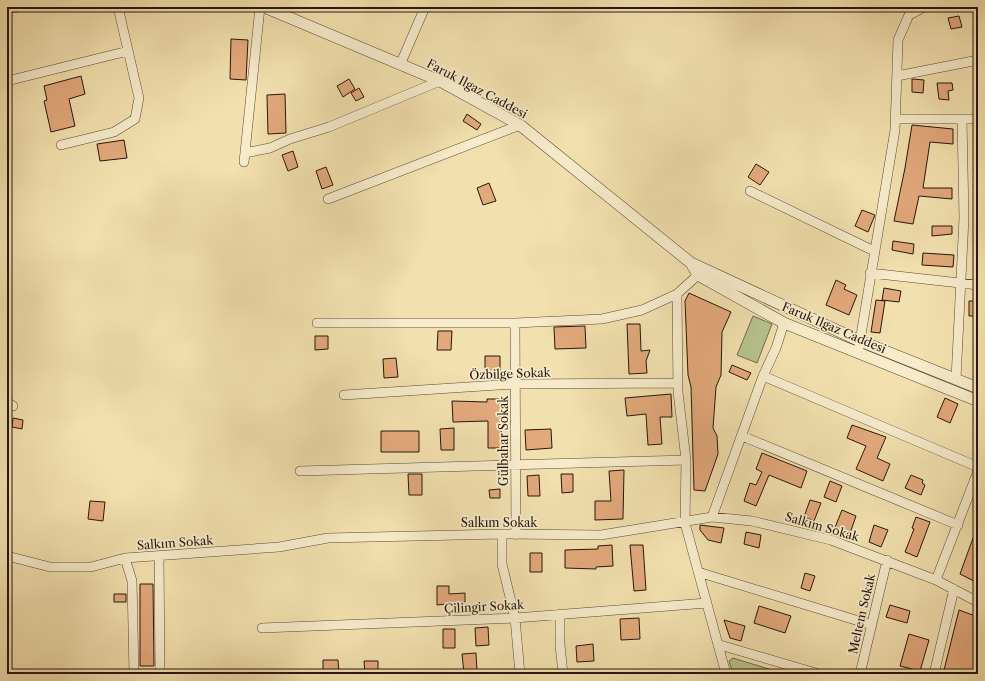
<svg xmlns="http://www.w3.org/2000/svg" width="985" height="681" viewBox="0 0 985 681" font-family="'Libre Caslon Text',serif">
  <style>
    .green { fill: #b7c38d; stroke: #6f6c4e }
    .building { fill: #e2a97c; stroke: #27160e }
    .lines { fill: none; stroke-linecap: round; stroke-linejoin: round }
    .minor-casing { stroke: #5a4836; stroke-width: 10 }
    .tertiary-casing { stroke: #5a4836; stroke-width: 12 }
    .minor { stroke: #f7ebca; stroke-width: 9 }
    .tertiary { stroke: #f7ebca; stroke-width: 11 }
    .labels { text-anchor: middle; stroke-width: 3.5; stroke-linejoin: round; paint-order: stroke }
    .street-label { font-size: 12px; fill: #27160e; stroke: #f7ebca }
  </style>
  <rect width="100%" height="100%" fill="#f2e0ae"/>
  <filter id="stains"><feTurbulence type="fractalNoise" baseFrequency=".005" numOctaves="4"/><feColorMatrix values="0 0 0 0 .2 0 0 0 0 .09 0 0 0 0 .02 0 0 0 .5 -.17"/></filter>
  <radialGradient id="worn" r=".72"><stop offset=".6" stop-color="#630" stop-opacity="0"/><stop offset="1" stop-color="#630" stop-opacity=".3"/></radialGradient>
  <path class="green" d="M753,316L772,324L757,363L737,355Z
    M733,658L785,674H733L729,661Z"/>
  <path class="building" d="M959,16L962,27L951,29L948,18Z
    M231,39L248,40L246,80L230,79Z
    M81,76L85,94L69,99L75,126L51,132L44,101L47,100L44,86Z
    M349,79L355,89L343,97L337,86Z
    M912,79L924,80L923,93L912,92Z
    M937,83H952L953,90L948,91L949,100L939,99Z
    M359,88L364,97L356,101L351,93Z
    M285,94L286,133L268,134L267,95Z
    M467,114L481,124L477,130L463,121Z
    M912,125L953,129V144L930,142L923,188H952V199L919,196L913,224L894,221L905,168Z
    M124,140L127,158L100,161L97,144Z
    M293,151L298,167L288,171L282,155Z
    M756,164L769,172L760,185L748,177Z
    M326,167L333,185L322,189L316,171Z
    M489,183L496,201L483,205L477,188Z
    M862,210L875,215L868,232L855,226Z
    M932,226H952V234L932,236Z
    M893,241L914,244L913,254L892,250Z
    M923,253L954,255L953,267L922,265Z
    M836,280L846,285L844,289L857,295L849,315L826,305Z
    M884,288L901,291L899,302L882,300Z
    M689,293L731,312L722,332L721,375L716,387L713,428L717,436L718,454L705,491L694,490L691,387L688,375L685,301Z
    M876,300L885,301L880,333L871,332Z
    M969,301H978V316H969Z
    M627,324H640L641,351L650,350L646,361L647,373L629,374Z
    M585,326L586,348L555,349L554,327Z
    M438,331H452L451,350H437Z
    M315,336H328V349L315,350Z
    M485,356H500V376H485Z
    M396,358L398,377L384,378L383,359Z
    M732,365L751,373L747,380L729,372Z
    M671,394L672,417H660L662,444L648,445L646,414L627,416L625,398Z
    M945,398L958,404L950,423L937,417Z
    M487,399H500L502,448H488V421L453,422L452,401L487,402Z
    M13,418L23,420L22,429L12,427Z
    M852,425L886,437L877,458L890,464L883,481L856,469L866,446L847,438Z
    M454,428V450H441L440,429Z
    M551,429L552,448L526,450L525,430Z
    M381,431H419V452H381Z
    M762,453L807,471L801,488L769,475L756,506L744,501L750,483L756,485L762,472L756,469Z
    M624,470L623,519L595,520V501H611L609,471Z
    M408,474H422V495H409Z
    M561,474H573V492L562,493Z
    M539,475L540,496H528L527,476Z
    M911,475L923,480L922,483L925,485L921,495L905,488Z
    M830,481L842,486L836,502L824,497Z
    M500,489V498H490L489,490Z
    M810,500L821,503L814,521L804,517Z
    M90,501L105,502L103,521L88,519Z
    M842,510L856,516L849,536L834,530Z
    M916,517L930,522L917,557L905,552L914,529L912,528Z
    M700,525L724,528L721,543L708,540L700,530Z
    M874,525L888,530L881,547L869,542Z
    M977,527H978V583L960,574Z
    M746,532L761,535L759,548L744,544Z
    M612,545L613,566L596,567V569L565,568V550L598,549V546Z
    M630,545H643L646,590L634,591Z
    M530,553H542V572H530Z
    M805,573L815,576L810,591L801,588Z
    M140,584H153L154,666H140Z
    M437,586H449V594L465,593V602L437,605Z
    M114,594H126V602H114Z
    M890,605L910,611L907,623L886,617Z
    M759,606L791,616L785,633L754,623Z
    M959,610L978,617V674H943Z
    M639,618L640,639L621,640L620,619Z
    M724,620L745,626L741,641L730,638Z
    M488,627L489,645L476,646L475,628Z
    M443,629H455V648H443Z
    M909,634L929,640L920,671L900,666Z
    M593,644L594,661L577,662L576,646Z
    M476,653L477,672L464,673L462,654Z
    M323,660H338L339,674H323Z
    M364,661H378V674H365Z"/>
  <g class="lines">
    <defs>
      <path id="minor" d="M7,9L18,7
        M400,65L425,7
        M897,76L978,60
        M7,81L128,51
        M895,119H978
        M61,145L114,132L135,119L139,98L118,7
        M245,153L270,148L290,139L329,127L440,81
        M244,162L260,7
        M750,191L874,251
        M328,199L520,125
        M870,273L978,285
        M677,294L678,392L686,460L685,523L726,674
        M317,323H515L602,319L642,310L677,294L698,275
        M515,323L516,535
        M859,347L895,130L898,40L909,15L924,7
        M763,376L978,467
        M956,379L964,218L962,119
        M344,395L515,384L678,383
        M7,402L13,406
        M742,436L958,525
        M300,471L686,460
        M712,517L763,376L776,348L784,323
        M502,534V564L515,618L520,674
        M7,556L50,567H91L125,558L279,547L328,538L502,534L601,535L712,517L752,521L831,540L936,580L978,602
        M159,556L160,674
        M125,558L132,581L134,674
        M698,572L872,625
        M936,580L978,471
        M560,614V645L563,674
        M262,628L515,618L707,603
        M720,645L819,674
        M860,674L887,560
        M934,674L954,589"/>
      <path id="tertiary" d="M264,7L440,81L520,125L691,263L698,275L784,323L978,401
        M691,263L860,341L978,388"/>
    </defs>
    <use href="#minor" class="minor-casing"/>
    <use href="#tertiary" class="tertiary-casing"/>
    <use href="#minor" class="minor"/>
    <use href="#tertiary" class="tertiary"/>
  </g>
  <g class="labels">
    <g class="street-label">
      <text transform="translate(477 89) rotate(28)" y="4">Faruk Ilgaz Caddesi</text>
      <text transform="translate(834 328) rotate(23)" y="4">Faruk Ilgaz Caddesi</text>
      <text transform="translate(510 374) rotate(-2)" y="4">Özbilge Sokak</text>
      <text transform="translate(504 441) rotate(-90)" y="4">Gülbahar Sokak</text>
      <text x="499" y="527">Salkım Sokak</text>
      <text transform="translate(822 527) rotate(16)" y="4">Salkım Sokak</text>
      <text transform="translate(175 543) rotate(-4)" y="4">Salkım Sokak</text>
      <text transform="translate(484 607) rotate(-3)" y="4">Çilingir Sokak</text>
      <text transform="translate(862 614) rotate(-77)" y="4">Meltem Sokak</text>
    </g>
  </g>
  <rect width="985" height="681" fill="none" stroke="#f2e0ae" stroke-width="24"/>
  <rect x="8" y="8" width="969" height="665" fill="none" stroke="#27160e" stroke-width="2"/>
  <rect x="12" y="12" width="961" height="657" fill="none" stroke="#27160e"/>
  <rect width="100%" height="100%" filter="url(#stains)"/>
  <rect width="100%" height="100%" fill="url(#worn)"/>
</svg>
